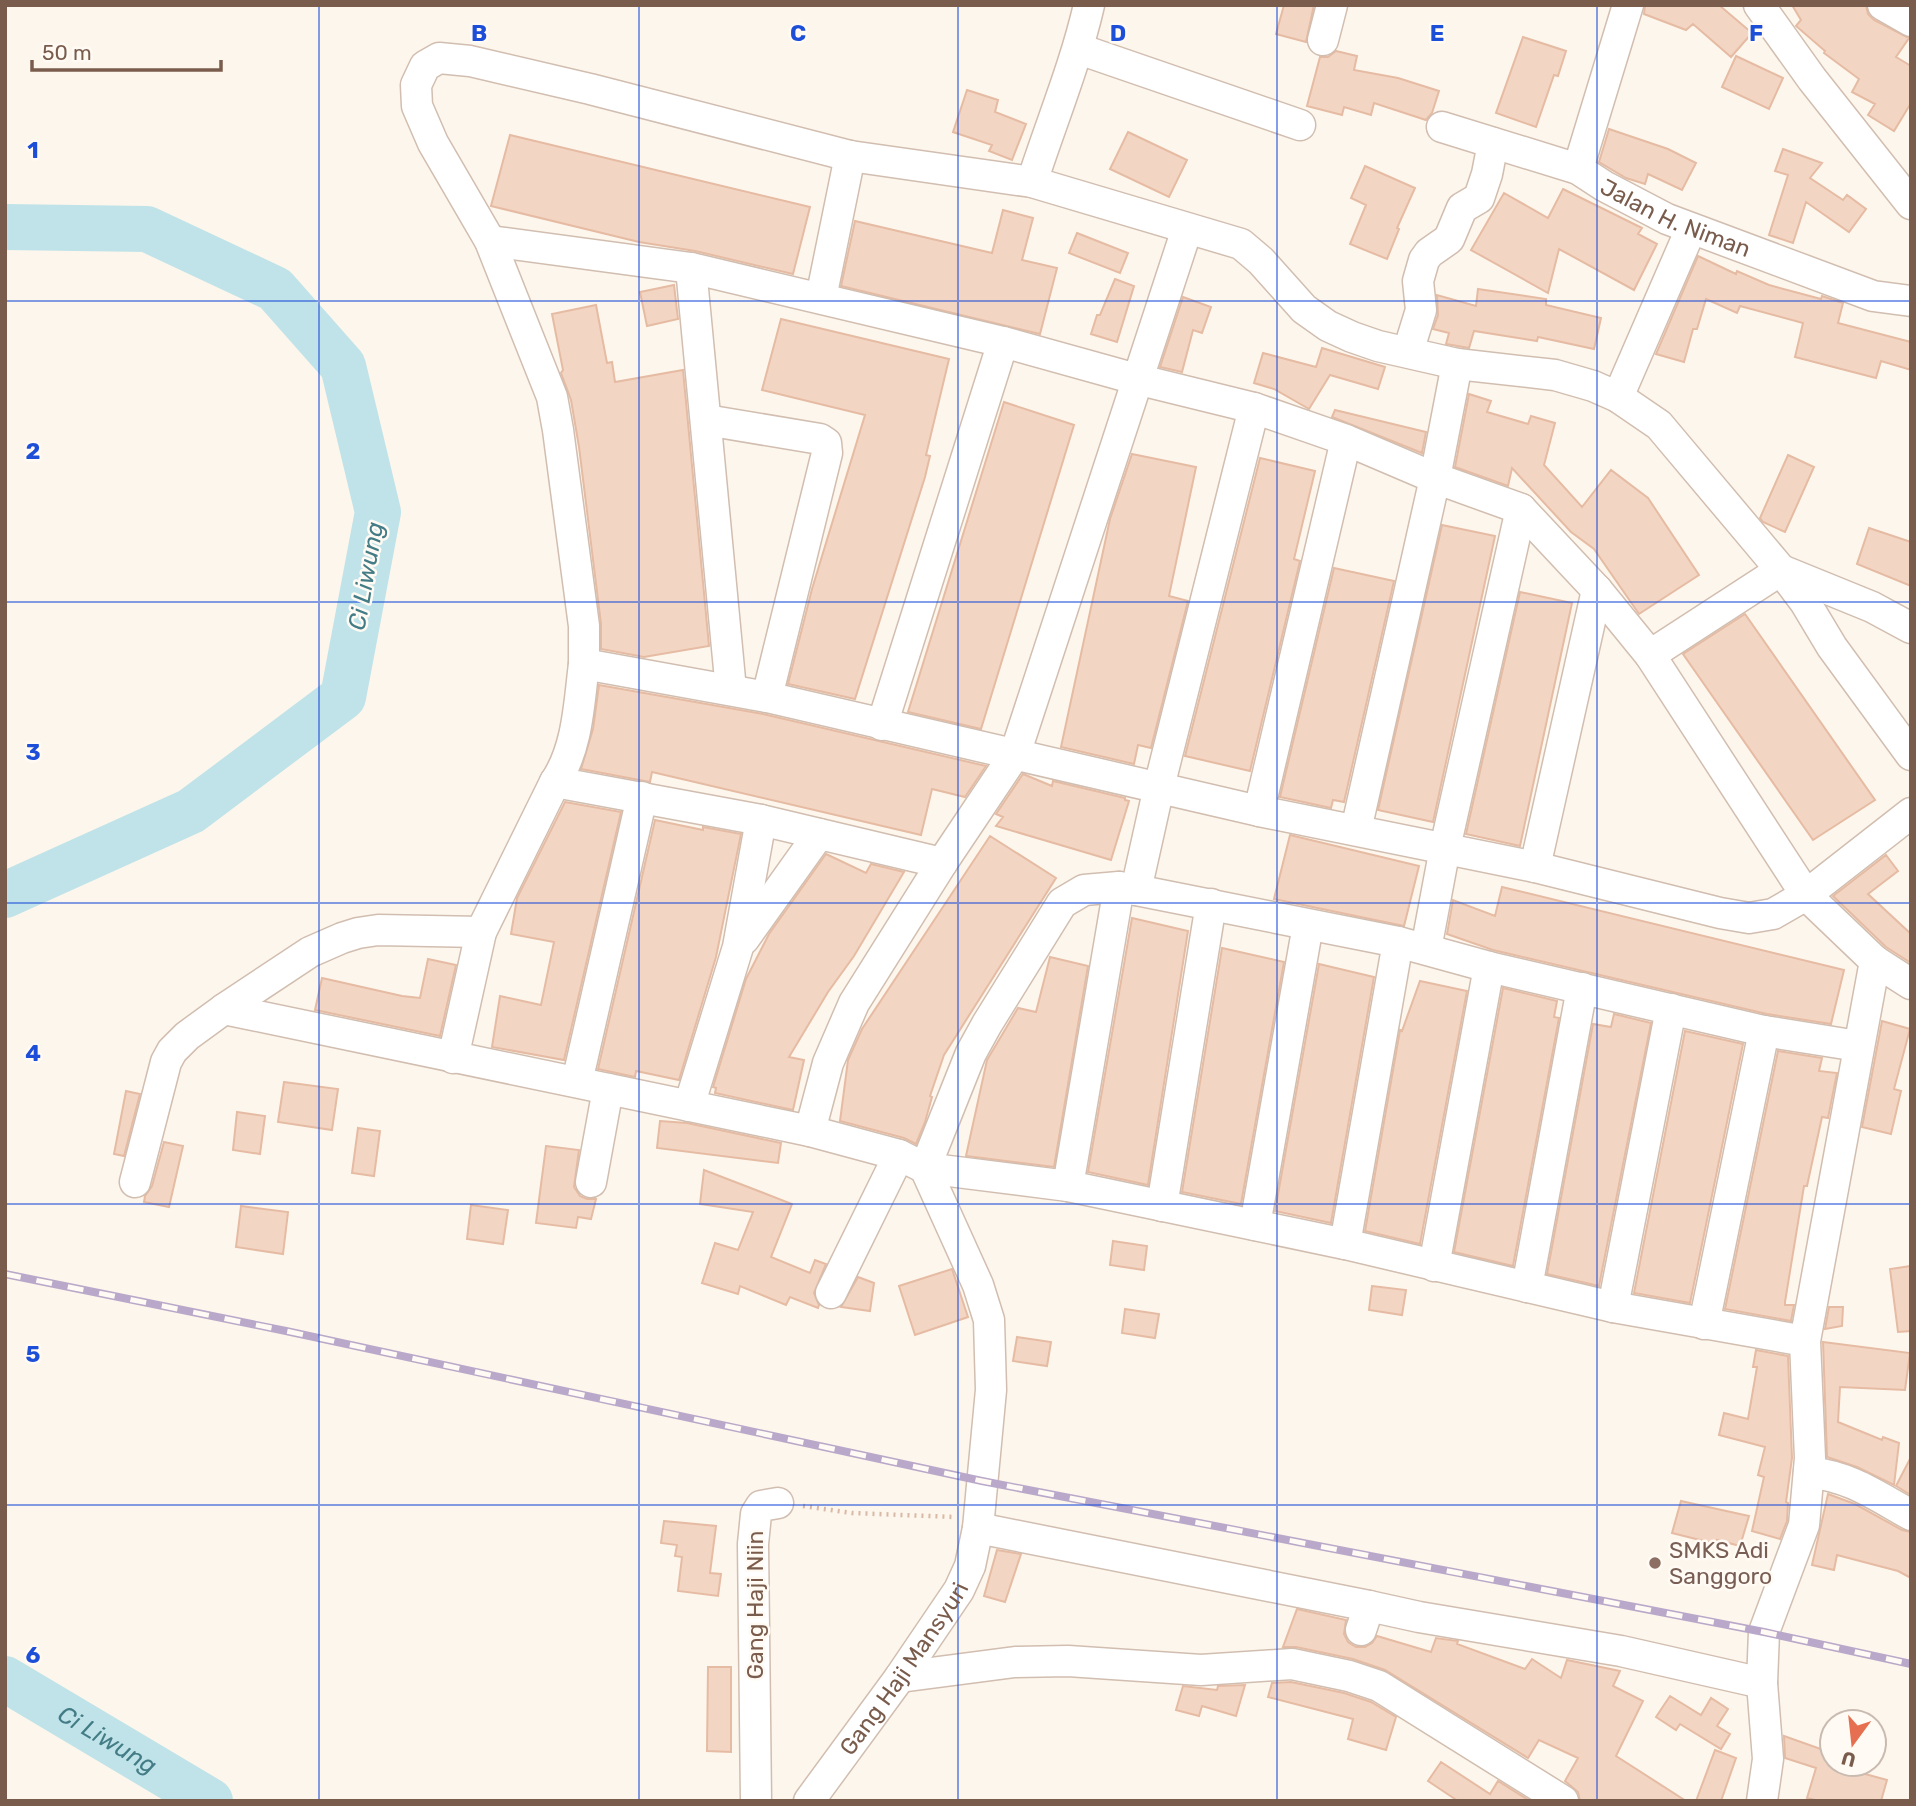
<svg xmlns="http://www.w3.org/2000/svg" width="1916" height="1806" viewBox="0 0 1916 1806" font-family="Rubik,sans-serif">
  <style>
    .lines { fill: none; stroke-linecap: round; stroke-linejoin: round }
    .river { stroke: #bfe3e8; stroke-width: 46 }
    .building { fill: #f3d5c3; stroke: #e6bba3; stroke-width: 2 }
    .minor-casing { stroke: #d1beb0; stroke-width: 33 }
    .path { stroke: #d9b8a5; stroke-width: 4.5; stroke-dasharray: 2 5; stroke-linecap: butt }
    .minor { stroke: #fff; stroke-width: 30 }
    .rail-casing { stroke: #b9a8c9; stroke-width: 8 }
    .rail { stroke: #fffaf3; stroke-width: 5; stroke-dasharray: 16; stroke-linecap: butt }
    .grid { fill: none; stroke: #1d4ed8; stroke-width: 2; stroke-opacity: 0.55 }
    .education-dot { fill: #8d6e63; stroke: #fffaf3; stroke-width: 2.5 }
    .labels { text-anchor: middle; stroke-width: 5; stroke-linejoin: round; paint-order: stroke }
    .street-label { font-size: 23px; fill: #7a5c4d; stroke: #fffaf3 }
    .education-label { font-size: 23px; fill: #785e54; stroke: #fffaf3; text-anchor: start }
    .water-label { font-size: 24px; font-style: italic; fill: #437c86; stroke: #fffaf3 }
    .grid-label { font-size: 23px; text-anchor: middle; font-weight: bold; fill: #1d4ed8; stroke: #fffaf3; stroke-width: 5; stroke-linejoin: round; paint-order: stroke }
  </style>
  <rect width="100%" height="100%" fill="#fdf6ec"/>
  <g class="lines">
    <g class="river">
      <path d="M5,227L147,229L275,289L343,366L378,512L343,697L191,811L5,895"/>
      <path id="s1" d="M5,1679L210,1801"/>
    </g>
  </g>
  <path class="building" d="M1284,5H1314L1306,42L1276,34Z
    M1645,5H1719L1752,33L1731,57L1693,24L1686,30L1644,14Z
    M1792,5H1866L1868,14L1874,20L1909,38L1896,57L1911,66V103L1894,131L1868,115L1875,104L1852,92L1859,79L1824,53L1825,51L1796,26L1801,20Z
    M1523,37L1566,51L1558,76L1554,75L1536,127L1496,113Z
    M1336,51L1357,56L1354,70L1398,78L1439,91L1432,113L1426,120L1374,103L1371,115L1344,107L1342,115L1307,106L1320,57H1328Z
    M1736,56L1783,78L1769,109L1722,87Z
    M967,90L998,100L995,112L1026,124L1012,160L989,151L992,145L953,132Z
    M1609,129L1668,149L1696,163L1682,190L1648,174L1645,184L1626,178L1599,162Z
    M1128,132L1187,160L1169,197L1110,169Z
    M510,135L810,207L793,274L695,251L639,242L491,206Z
    M1783,149L1822,163L1810,178L1843,200L1847,195L1866,209L1849,232L1806,202L1793,243L1769,235L1788,175L1775,171Z
    M1365,166L1415,188L1397,228L1399,229L1387,259L1350,244L1366,205L1351,198Z
    M1563,189L1642,228L1638,234L1657,244L1634,290L1559,249L1548,293L1471,250L1504,193L1548,218Z
    M1003,210L1033,218L1022,260L1057,268L1040,334L841,286L855,221L992,253Z
    M1077,233L1128,253L1120,273L1069,253Z
    M1698,256L1736,274L1737,271L1769,285L1821,299L1822,296L1843,303L1838,323L1911,342V370L1881,361L1876,378L1795,357L1803,323L1740,306L1737,313L1706,299L1697,329H1693L1684,362L1656,354Z
    M1115,279L1134,286L1117,342L1091,334L1097,315H1100Z
    M674,285L678,319L647,326L640,292Z
    M1478,289L1546,299V305L1601,318L1594,349L1538,337L1537,341L1474,331L1469,348L1446,344L1449,333L1433,329L1438,315L1437,295L1476,306Z
    M1183,297L1211,307L1202,333L1193,330L1182,372L1160,367Z
    M596,305L607,363L612,362L615,382L683,370L709,646L644,657L601,649V624L579,447L571,400L561,373L563,370L552,314Z
    M781,319L949,359L926,455L930,456L925,477L855,699L788,684L812,589L865,415L762,390Z
    M1322,348L1385,367L1378,389L1330,375L1309,409L1274,389L1254,383L1263,353L1316,367Z
    M1469,394L1491,401L1487,412L1528,424L1531,416L1555,423L1544,465L1582,507L1611,470L1648,498L1699,575L1639,614L1594,549L1571,532L1512,468L1508,486L1455,467Z
    M1004,402L1074,425L981,729L908,712Z
    M1335,410L1426,432L1422,453L1332,417Z
    M1132,454L1196,467L1169,596L1188,601L1151,748L1138,745L1134,764L1061,747L1110,519Z
    M1788,455L1814,467L1785,532L1763,522L1760,518Z
    M1260,458L1315,471L1294,559L1300,561L1250,771L1185,756Z
    M1442,525L1495,536L1433,822L1378,810Z
    M1869,528L1911,542V586L1857,564Z
    M1334,568L1394,581L1344,802L1333,800L1331,808L1280,797Z
    M1520,592L1572,603L1520,846L1466,834Z
    M1745,614L1875,800L1813,840L1683,654Z
    M599,685L763,714L986,766L965,797L932,789L921,835L652,772L650,782L581,769L593,729Z
    M1023,774L1052,786L1053,781L1125,798V800L1129,801L1111,860L996,826L1003,817L996,814Z
    M565,802L621,812L564,1060L492,1047L500,996L541,1005L554,942L511,934L517,898Z
    M655,820L703,830V827L741,834L716,957L679,1080L636,1071L635,1077L598,1069Z
    M1290,835L1419,866L1404,926L1274,899Z
    M990,836L1056,878L944,1055L930,1096L932,1097L925,1122L916,1144L904,1138L840,1121L848,1060L862,1029Z
    M826,854L866,873L871,864L904,872L854,956L828,992L789,1057L804,1060L793,1110L715,1093L716,1088L713,1087L746,979L769,934Z
    M1886,855L1898,871L1868,894L1911,934V963L1886,947L1833,896Z
    M1502,887L1844,970L1831,1024L1767,1014L1493,950L1447,934L1453,900L1495,916Z
    M1132,918L1188,931L1148,1185L1088,1172Z
    M1222,948L1284,962L1241,1204L1182,1192Z
    M1050,957L1088,966L1054,1167L966,1156L987,1060L1018,1008L1036,1012Z
    M428,959L456,965L440,1036L315,1010L322,978L402,996L420,998Z
    M1319,964L1374,977L1331,1223L1275,1211Z
    M1420,981L1467,991L1420,1244L1365,1231L1400,1030L1402,1031Z
    M1503,988L1557,1001L1554,1017L1559,1018L1513,1266L1454,1252Z
    M1614,1014L1651,1023L1599,1286L1547,1274L1593,1024L1611,1027Z
    M1882,1021L1910,1029L1894,1089L1901,1091L1891,1134L1862,1127Z
    M1685,1031L1743,1044L1690,1303L1634,1293Z
    M1778,1051L1822,1058L1819,1071L1837,1073L1828,1118L1822,1117L1807,1186H1804L1785,1302V1305H1794L1791,1321L1725,1309Z
    M284,1082L338,1089L332,1130L278,1122Z
    M126,1091L140,1094L124,1156L114,1154Z
    M237,1112L265,1116L260,1154L233,1150Z
    M660,1121L687,1123L781,1143L778,1163L657,1148Z
    M358,1128L380,1131L374,1176L352,1173Z
    M164,1142L183,1146L169,1207L144,1202L145,1196L152,1186Z
    M546,1146L579,1150L574,1187L580,1196L587,1199H596L591,1219L578,1217L576,1228L536,1223Z
    M704,1170L792,1204L771,1257L810,1273L815,1260L826,1264L814,1293L819,1305L818,1308L790,1297L786,1305L740,1286L738,1294L702,1283L715,1243L738,1250L753,1212L700,1204Z
    M471,1205L508,1210L503,1244L467,1239Z
    M241,1206L288,1212L283,1254L236,1247Z
    M1113,1241L1147,1246L1144,1270L1110,1265Z
    M1911,1266V1331L1898,1332L1890,1269Z
    M952,1269L968,1317L915,1335L899,1286Z
    M858,1277L874,1283L870,1311L841,1307Z
    M1372,1286L1406,1290L1402,1315L1369,1310Z
    M1829,1307H1843L1842,1326L1825,1329Z
    M1125,1309L1159,1314L1155,1338L1122,1333Z
    M1017,1337L1051,1342L1047,1366L1013,1361Z
    M1823,1342L1910,1353L1905,1390L1840,1387L1838,1422L1882,1440L1883,1437L1899,1443L1894,1485L1857,1467L1827,1457Z
    M1756,1350L1788,1356L1792,1458L1786,1502L1788,1503L1787,1521L1780,1539L1752,1531L1764,1477L1758,1475L1765,1447L1719,1435L1724,1413L1748,1419L1757,1367H1753Z
    M1911,1457V1495L1896,1486Z
    M1828,1494L1855,1504L1902,1530L1911,1532V1578L1898,1571L1837,1555L1834,1570L1812,1565Z
    M1681,1501L1749,1516L1740,1546L1717,1540L1716,1544L1672,1533Z
    M664,1521L716,1526L710,1573L721,1574L718,1596L678,1591L682,1557L675,1556L677,1545L661,1543Z
    M997,1550L1021,1554L1005,1602L984,1596Z
    M1297,1609L1346,1620L1344,1634L1348,1642L1356,1647H1365L1372,1643L1377,1636L1431,1652L1436,1638L1458,1641L1457,1644L1525,1669L1532,1659L1561,1678L1567,1660L1620,1671L1613,1686L1643,1701L1616,1756L1686,1801H1580L1578,1792L1565,1781L1578,1758L1539,1740L1528,1758L1385,1670L1353,1659L1296,1647H1283Z
    M708,1667H731V1752L707,1751Z
    M1291,1682L1344,1693L1371,1702L1396,1717L1386,1750L1348,1739L1353,1719L1268,1697L1272,1683Z
    M1245,1685L1236,1716L1202,1706L1199,1716L1176,1710L1183,1686L1217,1690L1218,1686Z
    M1670,1696L1701,1715L1711,1698L1728,1709L1717,1726L1730,1734L1721,1749L1680,1724L1676,1730L1656,1717Z
    M1784,1736L1832,1753V1765L1887,1780L1881,1801H1819L1807,1798L1816,1768L1785,1758Z
    M1715,1750L1736,1758L1721,1801H1696Z
    M1441,1762L1490,1794L1498,1781L1530,1801H1458L1428,1781Z"/>
  <g class="lines">
    <defs>
      <g id="minor">
        <path d="M1759,5L1812,79L1911,204"/>
        <path d="M1883,5L1911,21"/>
        <path d="M1323,40L1332,5"/>
        <path d="M1079,49L1300,125"/>
        <path id="s2" d="M1442,127L1578,169L1604,186L1667,219L1873,296L1911,301"/>
        <path d="M1578,169L1628,5"/>
        <path d="M1032,182C1051,123 1075,66 1089,5"/>
        <path d="M490,241L691,268L1003,342L1136,379L1254,408L1346,440L1435,478L1521,509L1597,590L1650,655L1806,895L1875,961L1911,984"/>
        <path d="M691,268L731,690"/>
        <path d="M821,298L850,156"/>
        <path d="M1408,352L1421,310L1418,281L1424,260L1429,253L1449,239L1462,208L1479,198L1487,174L1493,143"/>
        <path d="M1618,397L1691,229"/>
        <path d="M706,420L820,439L826,443L827,453L767,697"/>
        <path d="M1650,655L1781,570L1872,607L1911,628"/>
        <path d="M584,664C579,703 578,748 555,782L761,820L942,863"/>
        <path d="M882,725L1003,342"/>
        <path d="M1911,755L1832,647L1805,602L1781,570L1659,425L1618,397L1593,386L1555,375L1457,364L1378,346L1352,337L1328,326L1304,309L1261,261L1241,244L1032,182L850,156L590,89L470,61L439,58L425,66L416,85L417,106L433,143L490,241L552,397L558,430L584,626V664L767,697L1259,811L1535,867L1720,913L1749,918L1773,914L1806,895L1911,813"/>
        <path d="M1259,811L1346,440"/>
        <path d="M1356,830L1435,478L1457,364"/>
        <path d="M1535,867L1597,590"/>
        <path d="M1136,890L1159,787L1254,408"/>
        <path d="M744,939L819,834"/>
        <path d="M1426,949L1445,848L1521,509"/>
        <path d="M224,1009L810,1131L899,1155L925,1168L1068,1186L1345,1244L1613,1307L1805,1341"/>
        <path d="M453,1058L481,932L555,782"/>
        <path d="M577,1082L642,797"/>
        <path d="M689,1106L738,947L761,820"/>
        <path d="M810,1131L828,1063L854,1003L942,863L1015,754L1187,229"/>
        <path d="M135,1182L166,1062L172,1051L187,1036L224,1009L310,952L342,938L358,933L378,930L481,932"/>
        <path d="M591,1182L608,1089"/>
        <path d="M1068,1186L1119,887"/>
        <path d="M1162,1206L1211,904"/>
        <path d="M1255,1225L1308,925"/>
        <path d="M1345,1244L1398,942"/>
        <path d="M1434,1266L1489,967"/>
        <path d="M1527,1287L1582,988"/>
        <path d="M831,1293L899,1155"/>
        <path d="M1613,1307L1671,1009"/>
        <path d="M1704,1324L1764,1031"/>
        <path d="M1809,1472C1851,1477 1875,1495 1911,1515"/>
        <path d="M978,1528L1369,1606"/>
        <path d="M1361,1630L1369,1606L1419,1617L1621,1651L1762,1683"/>
        <path d="M900,1677L1015,1662L1068,1661L1201,1670L1292,1664L1349,1676L1379,1686L1563,1801"/>
        <path d="M756,1801L753,1544L756,1514L761,1506L778,1503"/>
        <path id="s3" d="M809,1801L900,1677L959,1590L970,1566L978,1528L991,1390L989,1320L978,1285L925,1168L971,1053L987,1024L1062,903L1084,890L1119,887L1136,890L1398,942L1489,967L1764,1031L1858,1046"/>
        <path d="M1762,1801L1768,1759L1762,1683L1764,1632L1804,1525L1810,1458L1805,1341L1875,961"/>
      </g>
    </defs>
    <use href="#minor" class="minor-casing"/>
    <path class="path" d="M803,1506L852,1513L954,1517"/>
    <use href="#minor" class="minor"/>
    <defs>
      <path id="rail" d="M5,1274L286,1331L982,1481L1764,1632L1911,1664"/>
    </defs>
    <use href="#rail" class="rail-casing"/>
    <use href="#rail" class="rail"/>
  </g>
  <path class="grid" d="M319,5V1801M639,5V1801M958,5V1801M1277,5V1801M1597,5V1801M5,301H1911M5,602H1911M5,903H1911M5,1204H1911M5,1505H1911"/>
  <circle class="education-dot" cx="1655" cy="1563" r="7"/>
  <g class="labels">
    <g class="street-label">
      <text dy="8" stroke="none"><textPath href="#s2" startOffset="252">Jalan H. Niman</textPath></text>
      <text transform="translate(755 1605) rotate(-90)" y="8">Gang Haji Niin</text>
      <text dy="8" stroke="none"><textPath href="#s3" startOffset="163">Gang Haji Mansyuri</textPath></text>
    </g>
    <g class="education-label">
      <text x="1669" y="1558">SMKS Adi<tspan x="1669" dy="26">Sanggoro</tspan></text>
    </g>
    <g class="water-label">
      <text transform="translate(366 576) rotate(-80)" y="8">Ci Liwung</text>
      <text dy="8" stroke="none"><textPath href="#s1" startOffset="119">Ci Liwung</textPath></text>
    </g>
  </g>
  <g class="grid-label">
    <text x="479" y="41">B</text>
    <text x="798" y="41">C</text>
    <text x="1118" y="41">D</text>
    <text x="1437" y="41">E</text>
    <text x="1756" y="41">F</text>
    <text x="33" y="158">1</text>
    <text x="33" y="459">2</text>
    <text x="33" y="760">3</text>
    <text x="33" y="1061">4</text>
    <text x="33" y="1362">5</text>
    <text x="33" y="1663">6</text>
  </g>
  <rect width="1916" height="1806" fill="none" stroke="#7a5c4d" stroke-width="14"/>
  <g transform="translate(1853 1743) rotate(195)"><circle r="33" fill="#fffaf3" stroke="#cabbb1" stroke-width="2"/>
  <path d="M0-5L12 26L0 18L-12 26Z" fill="#e76f51"/>
  <text y="-10" font-size="19" font-weight="bold" text-anchor="middle" fill="#7a5c4d">U</text>
  </g>
  <path d="M32 60v10h189v-10" fill="none" stroke="#7a5c4d" stroke-width="3.5"/>
  <text x="42" y="60" font-size="21" fill="#7a5c4d" stroke="#fffaf3" stroke-width="5" paint-order="stroke">50 m</text>
</svg>
